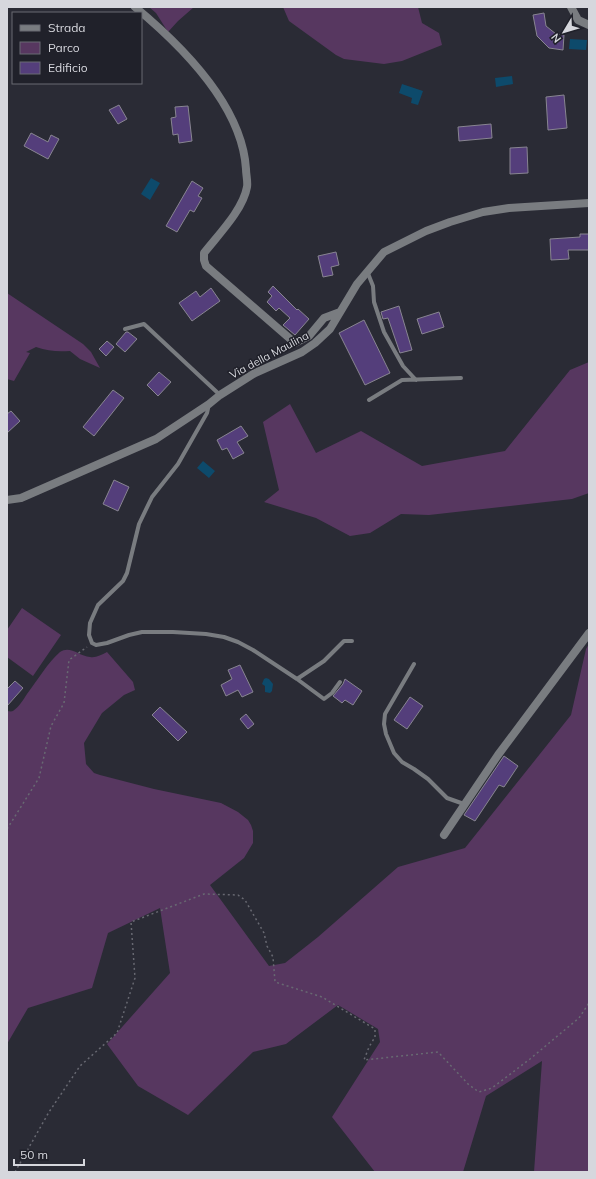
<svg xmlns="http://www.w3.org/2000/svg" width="596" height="1179" viewBox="0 0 596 1179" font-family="Mulish,sans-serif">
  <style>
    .green { fill: #573760 }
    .water { fill: #0d4a6b }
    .building { fill: #543e7b; stroke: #888591 }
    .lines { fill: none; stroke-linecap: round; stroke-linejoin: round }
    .path { stroke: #686972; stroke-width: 1.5; stroke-dasharray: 2 3; stroke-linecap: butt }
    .lane { stroke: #797c80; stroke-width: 4 }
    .street { stroke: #797c80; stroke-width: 8 }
    .labels { text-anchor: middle; stroke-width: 3; stroke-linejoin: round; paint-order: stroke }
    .street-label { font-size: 11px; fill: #d6d7dd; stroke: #20212a }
  </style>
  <rect width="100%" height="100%" fill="#2a2b35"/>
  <path class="green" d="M149,7H194L178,21L168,32L156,13Z
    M283,7H418L422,23L439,33L442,45L402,61L384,64L344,59L336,55L289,21Z
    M7,293L83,344L91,352L100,368L80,359L70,351C57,352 48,351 36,347L26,352L30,353L14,381L7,379Z
    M589,362V493L572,499L429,515L401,514L370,533L350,536L316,518L264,502L279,490L263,422L290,404L316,453L361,431L422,466L505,451L570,370Z
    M22,608L61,635L33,676L7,657V630Z
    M589,644V1172H534L542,1061L486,1096L463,1172H375L332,1117L380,1042L378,1029L338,1005L286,1044L253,1052L188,1115L138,1086L107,1044L170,973L160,908L108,933L92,988L28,1008L7,1044V711C9,711 11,712 13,711C19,707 23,700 27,694C37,681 48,662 60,652C70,645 79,656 90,657C96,658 101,655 107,652L133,682L135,690L124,695L102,713L84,743L86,764L94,773L100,775L154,789L221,803L238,812L248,820L251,825L253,831V843L244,858L210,885L269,966L285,963L318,937L398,867L465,848L571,715L586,649Z"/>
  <path class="water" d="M570,39L587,40L586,50L569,49Z
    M512,76L513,84L496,87L495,78Z
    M402,84L423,91L418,105L411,103L412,98L399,93Z
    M151,178L160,183L150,200L141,194Z
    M203,461L215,471L209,478L197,468Z
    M266,678L269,679L273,684L272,691L270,693L265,692V686L262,684L264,679Z"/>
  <path class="building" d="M544,13L546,26L556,34L564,35L563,50L549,48L537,36L533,15Z
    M564,95L567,128L548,130L546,97Z
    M119,105L127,119L118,124L109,110Z
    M188,106L192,141L179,143L178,134L173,135L171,118L176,117L175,107Z
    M491,124L492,138L459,141L458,127Z
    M31,133L48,142L51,135L59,139L48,159L24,146Z
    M527,147L528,173L510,174V148Z
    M192,181L203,188L198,196L202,198L194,212L190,210L177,232L166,226Z
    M580,234H589V250H568L569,259L551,260L550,239L580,237Z
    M336,252L339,265L331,267L333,275L323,277L318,256Z
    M273,286L297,310L298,309L309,319L295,335L283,325L290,318L279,308L276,311L267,302L272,296L268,292Z
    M211,288L220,301L192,321L179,303L196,291L200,297Z
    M399,306L412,350L400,353L388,318L383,319L381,312Z
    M439,312L444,327L422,334L417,319Z
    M364,320L390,373L365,385L339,333Z
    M126,332H128L137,339L125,352L116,344Z
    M107,341L114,347L106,356L99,349Z
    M159,372L171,382L158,396L147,385Z
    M113,390L124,398L94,436L83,427Z
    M11,411L20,421L7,433V414Z
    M241,426L248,436L237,442L244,453L233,459L227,448L222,450L217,440Z
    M114,480L129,487L118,511L103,504Z
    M240,665L253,692L242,697L238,690L226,696L221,685L232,679L228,670Z
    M345,679L362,691L353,705L345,700L342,703L333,696L343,684Z
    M15,681L23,688L7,706V689Z
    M410,697L423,706L407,729L394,720Z
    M160,707L187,732L178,741L152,715Z
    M246,714L254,724L248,729L240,719Z
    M504,756L518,766L504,787L499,785L475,821L464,815Z"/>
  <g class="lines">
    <path class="path" d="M7,829L39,778L51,726L64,703L69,660L87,647
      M15,1172L49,1112L80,1066L117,1033L135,978L131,922L204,894L238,895L245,900L264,933L267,946L273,957L275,982L322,997L375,1029V1037L369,1047L364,1060L438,1052L469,1085L479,1092L492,1088L530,1059L579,1018L589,1003"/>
    <path class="lane" d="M367,271L373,286L374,302L384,332L403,366L416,380
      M125,329L144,324L220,395
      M369,400L402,380L461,378
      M209,404L207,413L178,464L152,497L139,524L127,573L123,581L98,605L90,623L89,635L92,643L96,645L107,643L129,635L142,632H173L206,634L224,637L238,642L253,650L297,679L324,699L332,693L340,682
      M414,664L385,714L384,724L386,734L394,753L402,762L414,769L428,779L447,798L464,804
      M297,679L324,661L344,641H352"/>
    <path class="street" d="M135,7C182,46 242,105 246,169C246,175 248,182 247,187C243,210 218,235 204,253V260L206,266L295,343L309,336L324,318L340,312
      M571,7L578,20L589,25
      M7,500L21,498L156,439L209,404L220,395L255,373L302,352L315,343L330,329L357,284L384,252L426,231L450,222L483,212L509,208L589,203
      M444,835L498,755L589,633"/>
  </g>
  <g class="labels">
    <g class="street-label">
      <text transform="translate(269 355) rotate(-28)" y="4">Via della Maulina</text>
    </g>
  </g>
  <rect width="596" height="1179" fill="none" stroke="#d6d7dd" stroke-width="16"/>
  <rect x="12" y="12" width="130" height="72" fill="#20212a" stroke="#696a72"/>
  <rect x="20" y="25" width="20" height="6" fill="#797c80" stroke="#696a72"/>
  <text x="48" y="32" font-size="12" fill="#d6d7dd">Strada</text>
  <rect x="20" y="42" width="20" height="12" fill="#573760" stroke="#696a72"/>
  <text x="48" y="52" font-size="12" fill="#d6d7dd">Parco</text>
  <rect x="20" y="62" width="20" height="12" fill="#543e7b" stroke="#696a72"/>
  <text x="48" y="72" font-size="12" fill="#d6d7dd">Edificio</text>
  <g transform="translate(564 32) rotate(232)" stroke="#20212a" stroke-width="3" paint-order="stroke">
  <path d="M0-3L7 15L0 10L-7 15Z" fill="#d6d7dd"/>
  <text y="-6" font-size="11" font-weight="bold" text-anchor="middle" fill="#d6d7dd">N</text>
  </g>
  <path d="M14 1159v6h70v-6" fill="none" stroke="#d6d7dd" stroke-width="2"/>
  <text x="20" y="1159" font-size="12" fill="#d6d7dd" stroke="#20212a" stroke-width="3" paint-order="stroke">50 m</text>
</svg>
